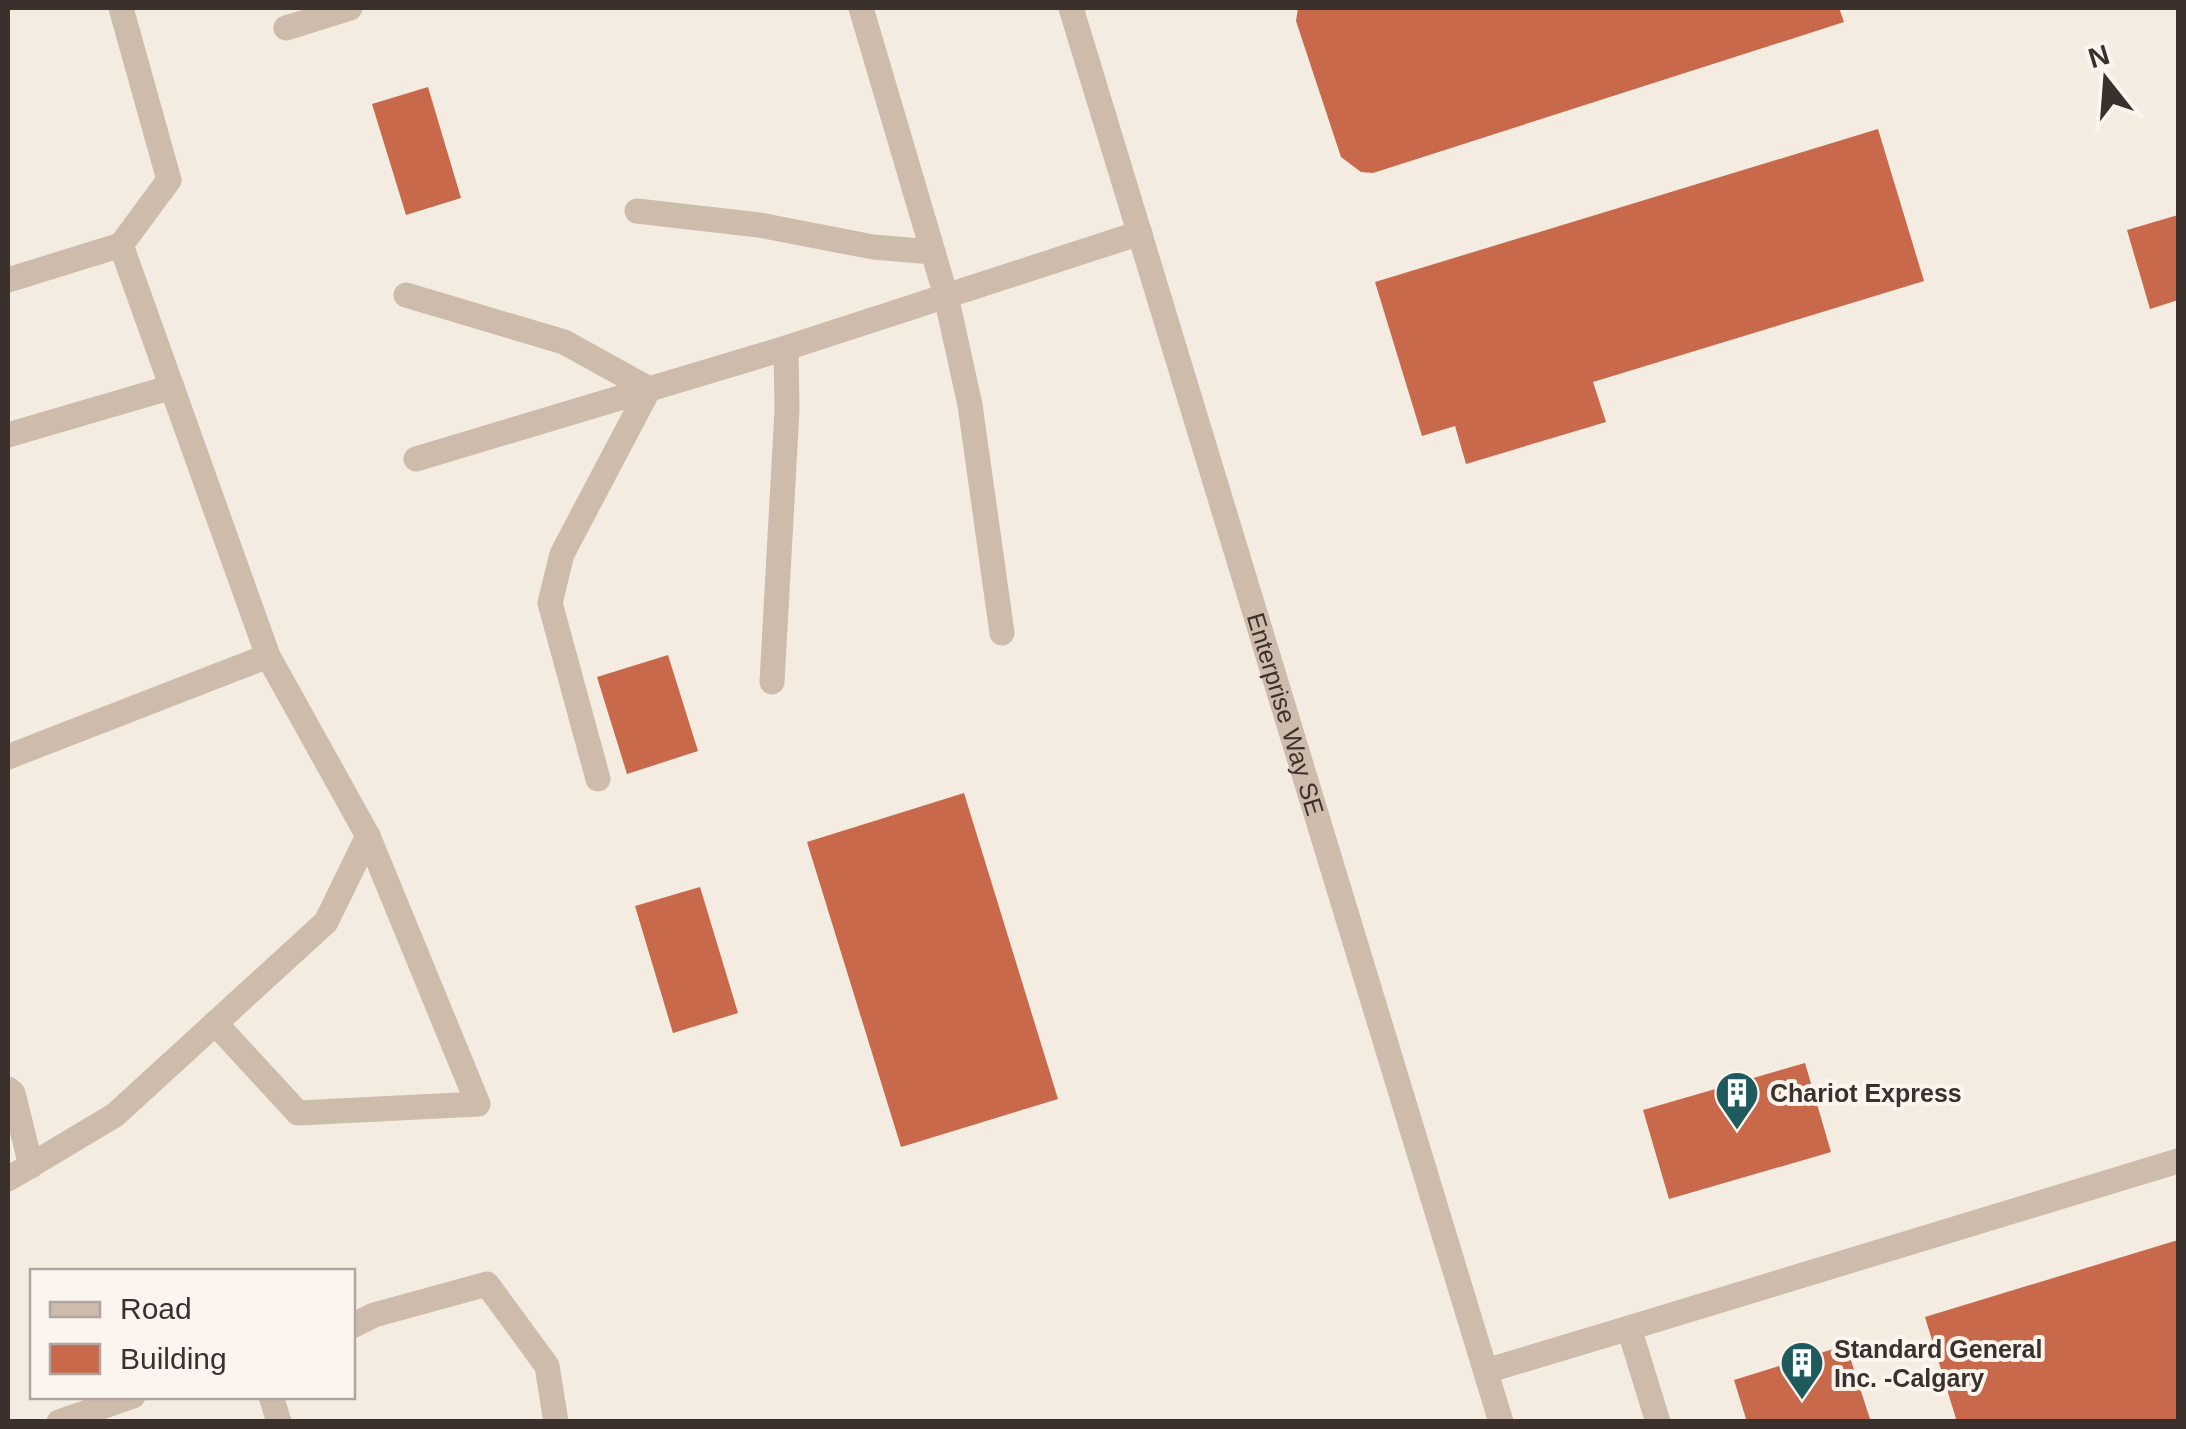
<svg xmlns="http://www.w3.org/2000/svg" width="2186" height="1429" viewBox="0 0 2186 1429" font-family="Arial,sans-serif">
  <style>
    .building { fill: #c8694b }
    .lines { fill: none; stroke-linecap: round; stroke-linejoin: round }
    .minor { stroke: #cdbbac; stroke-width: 25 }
    .labels { text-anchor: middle; stroke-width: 8; stroke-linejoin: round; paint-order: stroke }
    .street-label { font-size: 25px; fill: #3b302b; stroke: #fbf5ee }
    .poi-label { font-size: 25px; font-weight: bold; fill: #3b302b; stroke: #fbf5ee; text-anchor: start }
  </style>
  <rect width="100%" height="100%" fill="#f4ebe1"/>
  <path class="building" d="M1298,8H1839L1844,22L1373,173L1361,172L1341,157L1296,21Z
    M428,87L461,198L406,215L372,104Z
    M1878,129L1924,281L1593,382L1606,422L1466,464L1455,426L1422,436L1375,282Z
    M2178,215V300L2150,309L2127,230Z
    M668,655L698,751L627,774L597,677Z
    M964,793L1058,1099L901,1147L807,842Z
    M700,887L738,1013L673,1033L635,906Z
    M1805,1063L1831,1152L1669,1199L1643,1110Z
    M2178,1240V1422H1957L1925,1317Z
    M1846,1345L1871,1422H1747L1734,1380Z"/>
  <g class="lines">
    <g class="minor">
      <path d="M861,8L946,296L970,405L1002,633"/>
      <path id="s1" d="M1071,8L1501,1422"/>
      <path d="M286,28L350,8"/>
      <path d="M637,211L759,225L873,247L933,252"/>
      <path d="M121,245L268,656"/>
      <path d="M8,280L121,245L169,180L121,8"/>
      <path d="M406,295L564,342L649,389L562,554L550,603L598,779"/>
      <path d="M8,435L172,387"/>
      <path d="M416,459L786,348L1140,233"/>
      <path d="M772,682L787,410L786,348"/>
      <path d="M8,757L268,656L368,836L326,922L115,1115L8,1179"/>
      <path d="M215,1023L298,1113L478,1104L368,836"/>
      <path d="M8,1089L13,1093L31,1166"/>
      <path d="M352,1326L374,1315L487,1284L547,1366L556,1422"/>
      <path d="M1486,1371L1629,1328"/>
      <path d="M271,1396L279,1422"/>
      <path d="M59,1422L133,1396"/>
      <path d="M1658,1422L1629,1328L2178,1161"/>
    </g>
  </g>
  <defs>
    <symbol id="building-pin" viewBox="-11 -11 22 30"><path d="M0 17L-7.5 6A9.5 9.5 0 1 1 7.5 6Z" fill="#1f5a5e" stroke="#fbf5ee"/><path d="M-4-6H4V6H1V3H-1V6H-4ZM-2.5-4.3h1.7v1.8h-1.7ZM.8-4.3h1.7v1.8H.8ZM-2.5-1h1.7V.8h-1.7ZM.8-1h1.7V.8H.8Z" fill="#fff"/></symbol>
  </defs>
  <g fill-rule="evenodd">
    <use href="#building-pin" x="1712" y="1068" width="50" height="68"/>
    <use href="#building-pin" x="1777" y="1338" width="50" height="68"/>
  </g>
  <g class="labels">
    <g class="street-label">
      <text dy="9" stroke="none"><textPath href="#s1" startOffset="738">Enterprise Way SE</textPath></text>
    </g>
    <g class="poi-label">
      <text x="1770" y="1102">Chariot Express</text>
      <text x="1834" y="1358">Standard General<tspan x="1834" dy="29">Inc. -Calgary</tspan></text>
    </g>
  </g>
  <rect width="2186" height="1429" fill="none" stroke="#3b302b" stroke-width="20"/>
  <rect x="30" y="1269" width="325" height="130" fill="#fbf5ee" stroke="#aea6a0" stroke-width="2.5"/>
  <rect x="50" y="1302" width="50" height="15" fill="#cdbbac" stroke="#aea6a0" stroke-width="2.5"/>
  <text x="120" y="1319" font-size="30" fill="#3b302b">Road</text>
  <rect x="50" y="1344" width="50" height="30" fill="#c8694b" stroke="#aea6a0" stroke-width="2.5"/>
  <text x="120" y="1369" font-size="30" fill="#3b302b">Building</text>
  <g transform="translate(2106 80) rotate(343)" stroke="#fbf5ee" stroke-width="8" paint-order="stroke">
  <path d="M0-8L18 38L0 25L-18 38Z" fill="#3b302b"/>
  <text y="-15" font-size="28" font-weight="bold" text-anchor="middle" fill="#3b302b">N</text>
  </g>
</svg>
